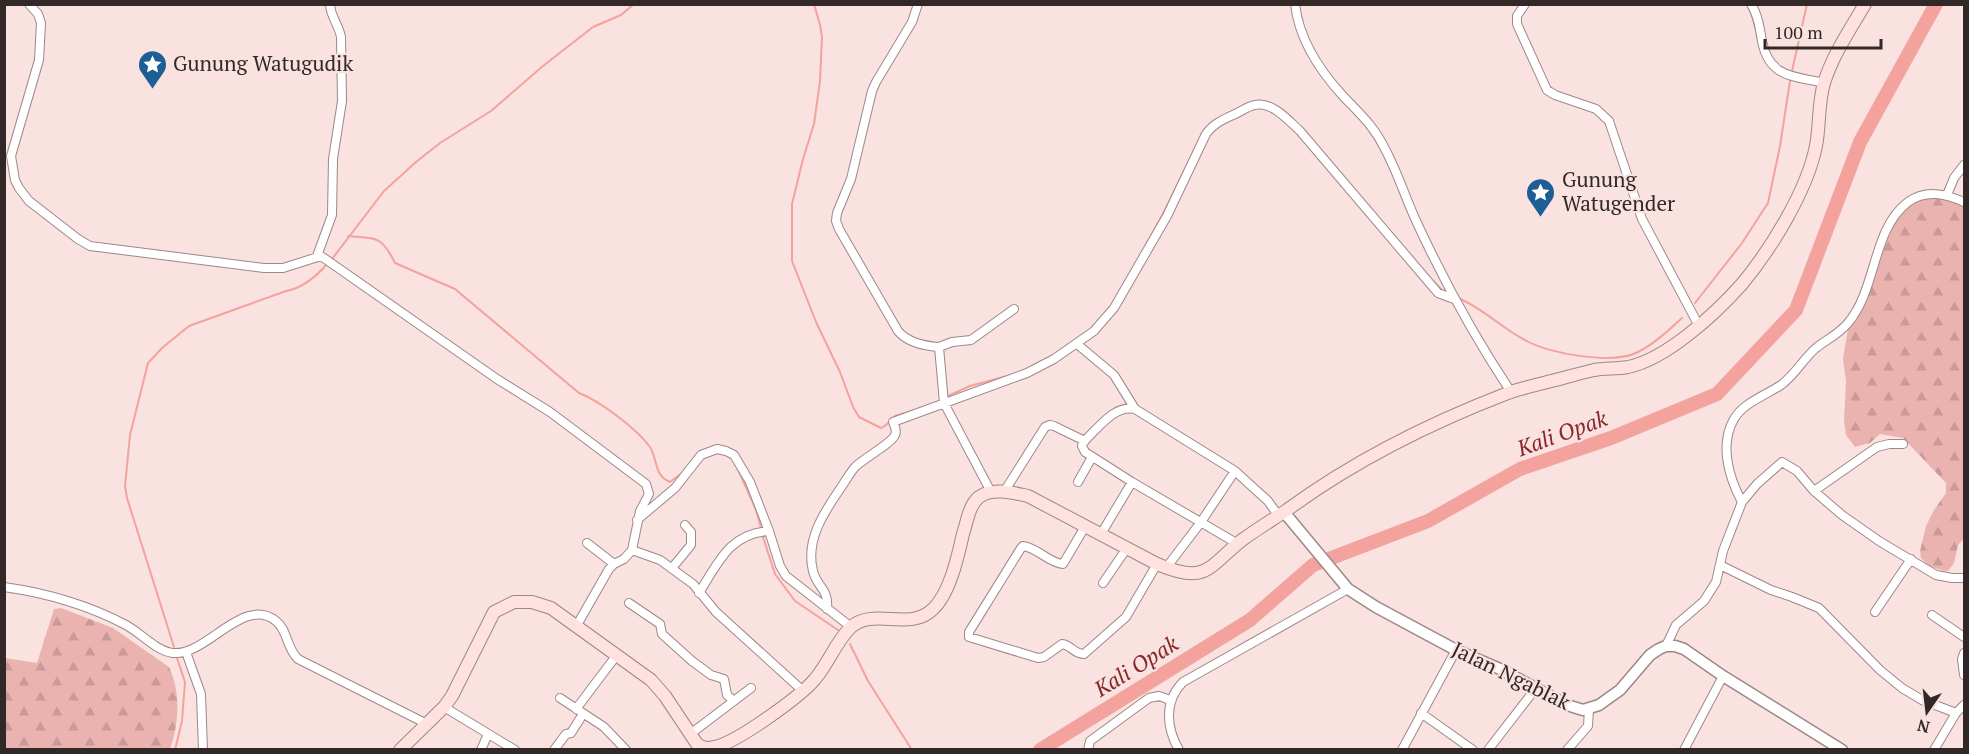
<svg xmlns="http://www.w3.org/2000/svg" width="1969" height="754" viewBox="0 0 1969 754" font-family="'PT Serif',serif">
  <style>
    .forest { fill: url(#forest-firs) }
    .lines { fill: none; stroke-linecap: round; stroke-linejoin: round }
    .stream { stroke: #f4a29d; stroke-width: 2 }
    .river { stroke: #f4a29d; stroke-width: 14 }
    .minor-casing { stroke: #9d8887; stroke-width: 10 }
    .tertiary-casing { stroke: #9d8887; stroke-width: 13 }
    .secondary-casing { stroke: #9d8887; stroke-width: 14 }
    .minor { stroke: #fff; stroke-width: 8 }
    .tertiary { stroke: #fff; stroke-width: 10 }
    .secondary { stroke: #ffe1e0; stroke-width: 12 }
    .labels { text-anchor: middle; stroke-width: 4.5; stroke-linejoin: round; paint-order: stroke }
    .poi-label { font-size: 21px; fill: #312827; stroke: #f9e2e0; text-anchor: start }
    .street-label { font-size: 21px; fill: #312827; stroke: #f9e2e0 }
    .water-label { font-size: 22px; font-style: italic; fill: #87292a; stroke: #f9e2e0 }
  </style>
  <defs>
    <pattern id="forest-firs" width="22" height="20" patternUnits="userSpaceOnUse" patternTransform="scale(1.5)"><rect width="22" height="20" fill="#eab3af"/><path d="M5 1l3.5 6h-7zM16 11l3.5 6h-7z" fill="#c99a97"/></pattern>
  </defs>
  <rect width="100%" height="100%" fill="#f9e2e0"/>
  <path class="forest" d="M1929,194L1964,202V538L1958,545L1954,563L1948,571H1944L1929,566L1921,558L1920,551L1926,526L1934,510L1946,493V483L1903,438L1880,434L1870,443L1855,447L1846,435L1844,421L1846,381L1843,359L1849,323L1881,244L1901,209Z
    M61,608L113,628L169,667C181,692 179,724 170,749H5V658L37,663L54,609Z"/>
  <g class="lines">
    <path class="stream" d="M814,4L820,25L822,37L820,81L814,124L803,159L792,204V261L816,322L840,372L853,407L859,417L881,428L886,425L895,416L915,410
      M1792,71L1807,4
      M1226,114L1245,105
      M348,236C377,239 381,235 395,263L455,289L579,393C600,401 637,429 650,447C658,460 654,476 670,482L682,473
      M1146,245L1164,212L1199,140
      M332,259L384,191L416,162L440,143L491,111L543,66L593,27L621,15L634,4
      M1433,281L1443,291
      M1458,298C1483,308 1501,328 1525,340C1548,354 1614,365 1638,352C1654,344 1669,330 1682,318
      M1695,303L1742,243L1768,203L1780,146L1790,81
      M948,396L970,386L1011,375
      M737,467L756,510L761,528
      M762,534L775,574L795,601L838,630
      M850,644L868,681L912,750
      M174,647L127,498L125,486L130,435L148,363L162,348L189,326L286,291C303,288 316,277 328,263
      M175,750L182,721L185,682L177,658"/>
    <path class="river" d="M1040,750L1250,620L1313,565L1428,521L1520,469L1611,438L1717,394L1796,310L1860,142L1936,4"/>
    <defs>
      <path id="minor" d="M29,4L38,14L41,23L39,60L11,156L15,180L19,188L29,201L78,239L90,246L264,268H283L321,256L497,379L550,412L646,484L649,494L640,511L632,550L624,559L614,564L609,569L577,625
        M918,4L912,22L876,82L872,91L851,179L837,213L836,221L839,229L898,331C907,342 925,346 939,347L944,403L991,492
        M1295,4C1299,39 1320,71 1343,96C1360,114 1374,126 1385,149C1398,173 1406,200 1418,225C1445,283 1475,338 1511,392
        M1525,4L1517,16V24L1547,90L1555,95L1596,109L1609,121L1642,219L1699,326
        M1751,4C1758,15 1760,29 1762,41C1769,78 1794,76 1824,83
        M1947,195L1954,178L1964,165
        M317,256L332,215L333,159L342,101L341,37C339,25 330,16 330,4
        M1077,344L1114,375L1135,409
        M939,347L952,342L971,340L1014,309
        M1078,482L1092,457
        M1814,491L1877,447L1889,444H1903
        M1004,492L1045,427L1050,425L1054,426L1085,441
        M1742,502C1729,478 1719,445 1734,419C1743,403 1766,395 1781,385C1795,375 1803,359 1816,348C1826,340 1839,334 1848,323C1877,289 1872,229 1908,202C1926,189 1946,194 1964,202
        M637,520L675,488L701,455L717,449L726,451L734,455L750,482L769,531L780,566L786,576L851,627
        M1086,525L1063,564C1049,563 1038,548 1023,546L1021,548L969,632V637L1038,658L1044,657L1062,644C1071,645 1074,654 1084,654L1126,617L1157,564
        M1101,534L1132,482
        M587,543L614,564
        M1238,544L1132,482L1085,452L1082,446L1083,442C1097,430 1114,404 1135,409L1235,471L1268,501L1278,515
        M632,550L660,560L693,584L716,612L803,691
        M1720,565L1771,590L1792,597L1819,608L1880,670L1902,688L1922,700L1956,713L1964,705
        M672,568L691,545V532L685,525
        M1166,568L1201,522L1235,471
        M1103,583L1127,548
        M4,587C47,593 88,605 126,625C141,633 156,651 173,653C207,656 243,595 276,621C288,630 286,648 298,659L427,724
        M699,593C718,563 730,533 769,531
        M629,603L660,624L662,634L692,661L711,675L724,679L727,695L734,701
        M827,609C829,588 817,588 813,571C805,539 825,511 842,486C846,480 850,473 855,467C864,458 892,443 895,435C897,431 895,426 893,422L1027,373L1054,359L1094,331L1114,308L1167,216L1206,134C1213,124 1222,120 1233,115C1240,112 1248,106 1255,105C1272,101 1289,121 1300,131L1438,293L1454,299
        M1875,612L1911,559
        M1932,615L1964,637
        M1666,646L1676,625L1704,601L1716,582L1723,551L1742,502L1757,484L1782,462L1797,471L1814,491L1842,515L1879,541L1936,575L1952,578H1964
        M186,652L201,694L203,750
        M1964,653L1962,659L1964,675
        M560,698L604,727L626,750
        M444,707L515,750
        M576,709L616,656
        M1421,713L1473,750
        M689,735L751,688
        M481,750L488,734
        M554,750L566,734L571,733L583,714
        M1088,750L1090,741L1149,698L1159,696L1170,700
        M1179,750C1166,727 1164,701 1183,682L1348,589
        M1402,750L1456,650
        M1488,750L1536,688
        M1567,750L1588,726L1589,709
        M1684,750L1723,676
        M1934,750L1956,713"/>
      <path id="tertiary" d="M1284,512L1348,589L1376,607L1456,650L1500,669L1567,705L1583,710L1599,705L1620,690L1650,655L1659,649L1666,646H1675L1684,649L1723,676L1842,750"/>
      <path id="secondary" d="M400,750L444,707L452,696L494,612L514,602H532L551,608L651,680L665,696L697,744C702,748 707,749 714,747C735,744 801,696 815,679C829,663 836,641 851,627C874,607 910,632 933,609C950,593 958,556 963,534C967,522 969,505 979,497C992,487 1014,493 1028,496L1157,564C1207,585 1207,568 1242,540C1257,529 1272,520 1287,510C1355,460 1430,423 1508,393C1522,388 1537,385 1551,381C1565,378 1580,373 1594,370C1605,368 1617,369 1628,367C1667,359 1716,313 1742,284C1771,249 1807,191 1816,146C1820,125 1818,103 1824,83C1833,54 1850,30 1865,4"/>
    </defs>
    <use href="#minor" class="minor-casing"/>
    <use href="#tertiary" class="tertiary-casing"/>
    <use href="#secondary" class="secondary-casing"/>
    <use href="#minor" class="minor"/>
    <use href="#tertiary" class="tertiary"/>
    <use href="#secondary" class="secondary"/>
  </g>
  <defs>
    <symbol id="sight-pin" viewBox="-11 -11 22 30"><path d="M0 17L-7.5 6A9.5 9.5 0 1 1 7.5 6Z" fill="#1d5f95" stroke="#f9e2e0"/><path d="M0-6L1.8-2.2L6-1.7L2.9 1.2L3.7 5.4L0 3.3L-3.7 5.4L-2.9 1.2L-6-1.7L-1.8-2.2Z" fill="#fff"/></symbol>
  </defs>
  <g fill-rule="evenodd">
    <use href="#sight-pin" x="136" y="48" width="33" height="45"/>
    <use href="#sight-pin" x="1524" y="176" width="33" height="45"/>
  </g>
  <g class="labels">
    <g class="poi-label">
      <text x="173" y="71">Gunung Watugudik</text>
      <text x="1562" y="187">Gunung<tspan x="1562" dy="24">Watugender</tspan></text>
    </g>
    <g class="street-label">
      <text transform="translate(1511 676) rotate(26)" y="7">Jalan Ngablak</text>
    </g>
    <g class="water-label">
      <text transform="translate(1562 433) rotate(-20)" y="8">Kali Opak</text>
      <text transform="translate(1136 666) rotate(-32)" y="8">Kali Opak</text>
    </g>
  </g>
  <rect width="1969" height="754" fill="none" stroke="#312827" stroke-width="12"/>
  <g transform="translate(1927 712) rotate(194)" stroke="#f9e2e0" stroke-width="4.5" paint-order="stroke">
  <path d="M0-4.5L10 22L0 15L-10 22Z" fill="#312827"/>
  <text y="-9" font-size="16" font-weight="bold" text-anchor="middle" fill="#312827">N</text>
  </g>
  <path d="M1765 39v9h116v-9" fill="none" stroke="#312827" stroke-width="3"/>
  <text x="1774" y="39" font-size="18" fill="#312827" stroke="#f9e2e0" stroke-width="4.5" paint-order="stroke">100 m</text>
</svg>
